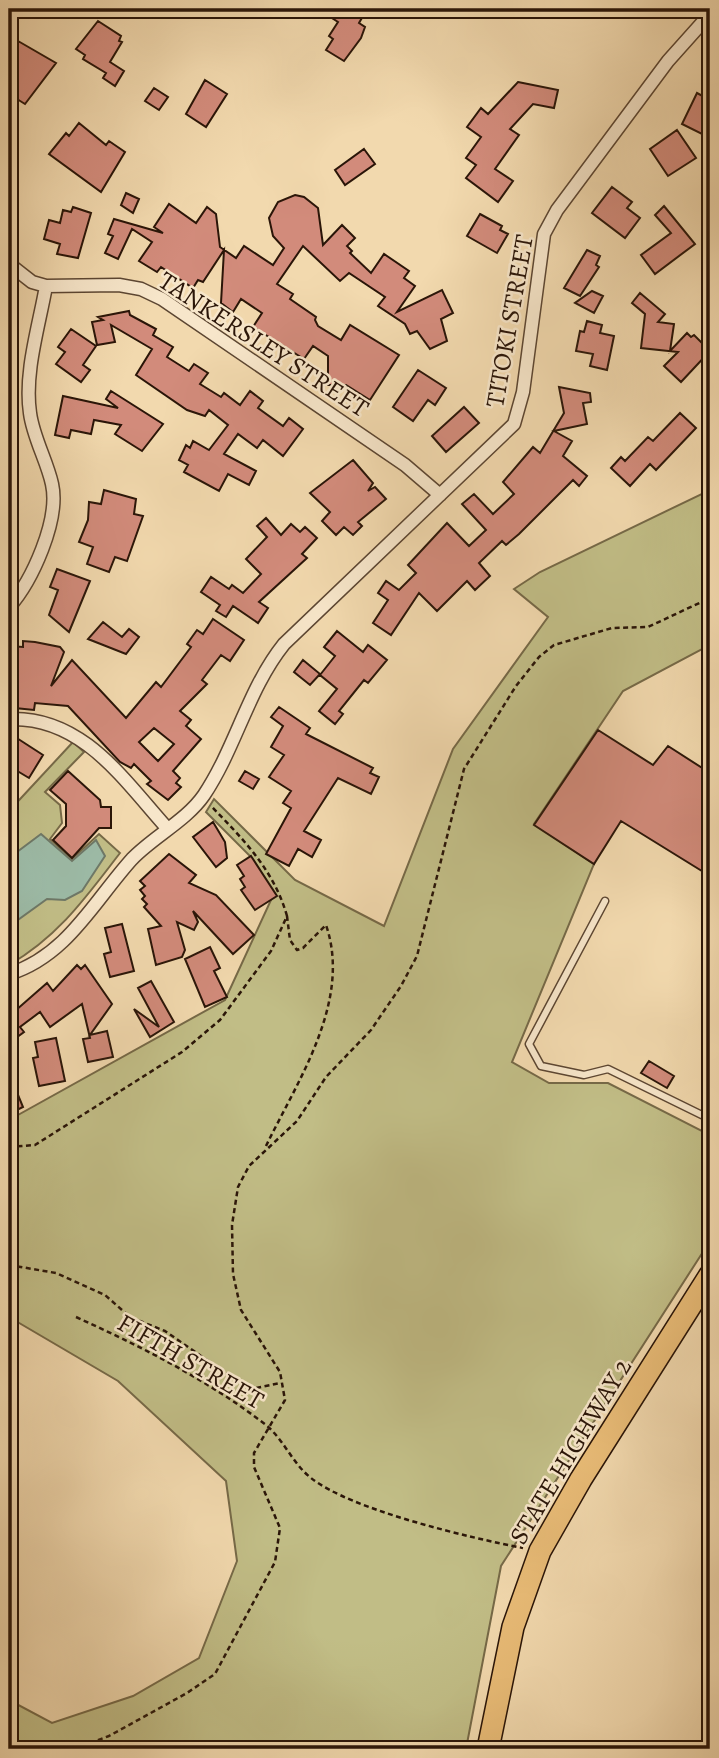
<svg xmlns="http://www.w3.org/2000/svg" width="719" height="1758" viewBox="0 0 719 1758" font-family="Alegreya,serif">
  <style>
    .green { fill: #c1bd86; stroke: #766947; stroke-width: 2 }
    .water { fill: #9cbaa6; stroke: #6e7867; stroke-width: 2 }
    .building { fill: #d28b7b; stroke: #2a1508; stroke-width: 2; fill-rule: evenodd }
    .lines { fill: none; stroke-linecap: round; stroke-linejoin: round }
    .service-casing { stroke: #5c4632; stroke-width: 9 }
    .minor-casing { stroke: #5c4632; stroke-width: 15 }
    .trunk-casing { stroke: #2a1508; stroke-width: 24 }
    .path { stroke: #2a1508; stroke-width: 2.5; stroke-dasharray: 5 3.5; stroke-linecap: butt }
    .service { stroke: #f7e6ca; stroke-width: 6 }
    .minor { stroke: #f7e6ca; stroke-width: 12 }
    .trunk { stroke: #e9bc77; stroke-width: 21 }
    .labels { text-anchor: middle; stroke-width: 5; stroke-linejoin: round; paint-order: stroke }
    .street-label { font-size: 26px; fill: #2a1508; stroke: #f7e6ca }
  </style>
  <rect width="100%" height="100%" fill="#f2d9ae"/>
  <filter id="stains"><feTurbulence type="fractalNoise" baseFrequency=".00286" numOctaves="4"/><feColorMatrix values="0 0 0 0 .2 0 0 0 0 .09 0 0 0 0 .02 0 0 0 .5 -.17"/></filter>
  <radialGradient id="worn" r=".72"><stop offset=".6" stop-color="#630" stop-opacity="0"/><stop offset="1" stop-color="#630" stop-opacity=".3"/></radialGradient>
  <path class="green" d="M710,490V645L623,691L534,824L594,864L512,1062L549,1083H608L710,1135V1241L501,1566L466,1749H9V1700L52,1723L133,1696L199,1658L237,1561L226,1481L118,1381L9,1317V1120L225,1000L271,900L250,856L206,812L214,799L295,880L384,926L453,749L548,617L514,589L540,572Z
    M73,742L84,752L45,792L60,805L62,823L50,839L72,859L99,834L120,853C86,897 59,936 9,965V811Z"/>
  <path class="water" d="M41,834L72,861L96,840L105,856L82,891L65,900L47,899L15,922L9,923V858Z"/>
  <path class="building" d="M318,9H351L363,16L359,23L365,27L361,38L344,61L326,50L333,39L329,36L338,22Z
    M98,21L121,36L119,41L122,42L110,62L124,71L115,86L103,78L106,73L83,59L85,55L76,49Z
    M18,41L56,63L25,104L17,99L9,111V43L14,47Z
    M205,80L227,94L206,127L186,114Z
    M518,82L558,90L554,108L533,104L510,129L519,135L495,169L513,181L498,202L466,178L476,165L466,158L481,137L467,127L481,108L488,114Z
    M154,88L168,97L159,110L145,101Z
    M697,93L710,100V138L682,124Z
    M79,123L106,145L109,141L125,152L101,192L49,154L66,133L69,136Z
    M677,130L696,158L668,176L650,149Z
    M364,149L375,164L345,185L335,170Z
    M612,187L632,202L627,208L640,218L625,238L592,213Z
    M126,193L139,199L133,213L121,205Z
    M295,195L304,197L318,208L323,245L342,225L355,238L347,246L352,251L350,253L371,273L384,254L409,271L404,278L415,286L397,312L442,290L453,313L441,319L447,341L430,349L417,331L410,334L405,324L378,306L385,297L349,273L340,281L303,246L277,284L293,294L290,299L316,317L315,320L318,326L341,340L350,325L399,355L370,400L346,385H328V356L313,346L304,359L253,327L262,313L241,299L233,312L221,303L224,250L203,282L198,280L193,288L161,267L157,272L139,261L152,242L132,229L118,259L105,253L113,236L108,234L114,219L163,233L154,227L169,204L196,223L207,207L216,214L220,247L236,258L244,246L273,265L284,248L273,236L269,218L278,202Z
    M664,206L695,244L655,274L641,255L671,233L655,215Z
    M73,207L91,213L78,258L57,254L60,244L44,239L49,220L60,223L63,210L71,212Z
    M480,214L502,226L500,230L508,234L497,253L467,236Z
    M587,250L600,256L596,265L599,267L580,296L564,288Z
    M592,291L603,296L594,313L575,303Z
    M640,293L665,314L658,322L674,324L670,351L687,333L691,337L694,335L710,351L681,382L664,366L678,352L641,348L645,314L632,303Z
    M129,311L130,315L156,329L153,335L173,347L167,357L189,371L194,364L208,373L200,384L221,397L224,393L240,405L250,391L263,401L258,408L283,426L289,418L303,429L283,456L263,440L257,448L238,434L224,454L256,471L249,485L228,474L219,491L184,472L188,465L179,460L186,445L190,448L193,441L209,450L228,425L209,410L205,416L187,410L136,375L152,349L111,325L115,342L97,345L92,322L103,320L98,317Z
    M587,321L602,325L600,333L614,336L607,370L590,366L593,354L576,351L580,331L584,332Z
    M71,329L96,346L83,365L90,370L81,382L56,364L65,352L58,347Z
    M418,370L446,388L435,405L428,400L413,421L393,407Z
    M559,387L590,393L591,402L583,403L587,424L554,431L572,441L563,456L587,476L579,486L573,480L519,534L506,545L502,541L479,563L490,576L475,590L467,581L437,611L419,593L391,635L373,623L388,600L378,593L386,581L399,590L416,573L408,565L447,523L469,546L486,530L462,504L474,494L493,514L514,494L503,482L533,447L540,453L564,413Z
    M111,391L163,424L142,451L115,434L121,425L94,420L91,434L71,430L69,438L55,435L63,396L118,408L106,399Z
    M464,407L479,423L446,452L432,436Z
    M680,413L696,428L656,470L650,464L630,486L611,468L621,457L625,461L648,437L653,441Z
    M353,460L373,483L368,491L375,487L386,499L358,522L362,526L353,535L344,527L336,535L322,521L330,512L310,493Z
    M104,490L136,499L134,514L143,516L127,561L115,557L109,572L87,564L93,547L79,542L88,520L89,502L101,504Z
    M266,518L281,535L291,524L300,532L305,527L317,538L302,554L307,558L259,602L268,608L258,623L233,606L226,617L216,611L220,605L201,592L211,577L229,589L232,585L243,593L261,574L246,559L267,537L257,526Z
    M57,569L90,581L69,632L49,615L58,590L50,587Z
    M213,619L244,640L230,661L221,655L202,680L207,684L180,711L191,720L186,726L201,739L173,771L180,778L176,783L181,787L168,800L147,784L151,781L134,764L131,768L120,762L68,706L35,703L34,710L15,708V698H9V646L23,647V641L35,642L60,647L64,652L51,686L72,660L126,718L156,682L161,687L191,647L187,644L197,630L203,634ZM154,728L174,744L158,761L139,742Z
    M103,622L122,637L129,629L139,637L126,654L88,639Z
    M337,631L363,652L368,645L387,660L368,683L364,680L339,711L343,714L335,724L319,711L337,689L320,675L335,656L324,647Z
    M303,660L320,674L310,685L294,672Z
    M279,707L310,728L306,734L373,768L370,773L379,777L371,794L338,778L304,831L321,840L312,857L298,849L289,866L266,854L291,808L283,803L291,791L269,777L284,755L271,747L283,726L271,717Z
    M598,730L653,765L668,746L710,773V876L621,821L594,864L534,825Z
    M9,733L43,755L29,778L9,766Z
    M68,771L100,800L101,807H111V828H99L72,858L53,840L66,826V804L50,790Z
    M245,771L259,779L253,789L239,781Z
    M213,822L225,842L227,858L216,867L193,837Z
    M169,854L196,875L189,883L216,895L254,935L233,954L193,911L198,922L194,930L177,922L185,950L182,957L156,965L148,929L161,926L144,907L147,904L142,899L145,896L140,890L145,886L140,881Z
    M251,856L277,896L255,910L241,890L245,887L240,879L244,876L237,865Z
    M122,924L134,971L110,977L104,954L111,952L105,928Z
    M210,947L220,968L214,971L227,997L205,1007L185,959Z
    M77,965L81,969L85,965L112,1004L90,1035L107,1031L113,1057L88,1062L83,1039L90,1038L82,1004L50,1027L40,1012L20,1027L24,1032L9,1043V1001L15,1011L47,983L53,991Z
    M151,981L174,1022L150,1037L134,1009L159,1027L138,988Z
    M56,1038L65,1081L39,1086L33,1058L38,1057L35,1042Z
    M649,1061L674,1076L667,1088L641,1073Z
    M9,1073L23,1107L9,1114Z"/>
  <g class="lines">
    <defs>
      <path id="service" d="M605,901L529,1044L541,1066L584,1075L608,1069L710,1119"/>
      <path id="minor" d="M9,264L32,282L46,286L119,285L141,289L162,299L405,465L440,495
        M9,607C32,581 60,520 52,484C47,461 33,437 30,413C24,373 39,326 46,286
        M9,719C82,716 123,779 167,828
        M9,974C67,956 94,901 132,859C153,837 187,820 204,795C236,747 248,689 284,644L514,424L523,392L544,234L557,210L668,61L710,14"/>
      <path id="trunk" d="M488,1749L513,1627L540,1551L581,1479L710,1275"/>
    </defs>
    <use href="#service" class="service-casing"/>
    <use href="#minor" class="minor-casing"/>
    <use href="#trunk" class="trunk-casing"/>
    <path class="path" d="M266,1146C298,1080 352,1001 326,925L303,948L297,950L290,940L287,916
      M9,1147L35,1145L182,1052L220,1020L271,951L287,916C274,870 243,839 211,806
      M9,1265L56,1273L105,1295L130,1317L165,1331L237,1381L256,1388L280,1383
      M76,1317C142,1347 208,1380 266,1425C284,1440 293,1464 311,1478C351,1510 471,1538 523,1548
      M9,1745L26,1749
      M74,1749L109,1736L187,1693L215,1674L275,1562L280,1528L254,1467V1453L285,1400L280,1372L241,1310L233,1274L232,1225L238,1187L249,1166L297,1121L326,1077L371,1030L401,986L417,956L464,769L516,686L539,657L554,645L612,628L648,627L710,598"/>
    <use href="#service" class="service"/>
    <use href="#minor" class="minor"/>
    <use href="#trunk" class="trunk"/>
  </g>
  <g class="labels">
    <g class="street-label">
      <text transform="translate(509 321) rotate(-80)" y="9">TITOKI STREET</text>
      <text transform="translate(264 344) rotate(33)" y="9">TANKERSLEY STREET</text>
      <text transform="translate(191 1361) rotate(30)" y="9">FIFTH STREET</text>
      <text transform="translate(570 1451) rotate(-59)" y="9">STATE HIGHWAY 2</text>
    </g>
  </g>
  <rect width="719" height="1758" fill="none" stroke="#f2d9ae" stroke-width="35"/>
  <rect x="10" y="10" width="698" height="1737" fill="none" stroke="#2a1508" stroke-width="3.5"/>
  <rect x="18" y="18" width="684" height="1723" fill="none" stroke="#2a1508" stroke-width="2"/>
  <rect width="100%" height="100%" filter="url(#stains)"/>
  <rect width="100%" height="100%" fill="url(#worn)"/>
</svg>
